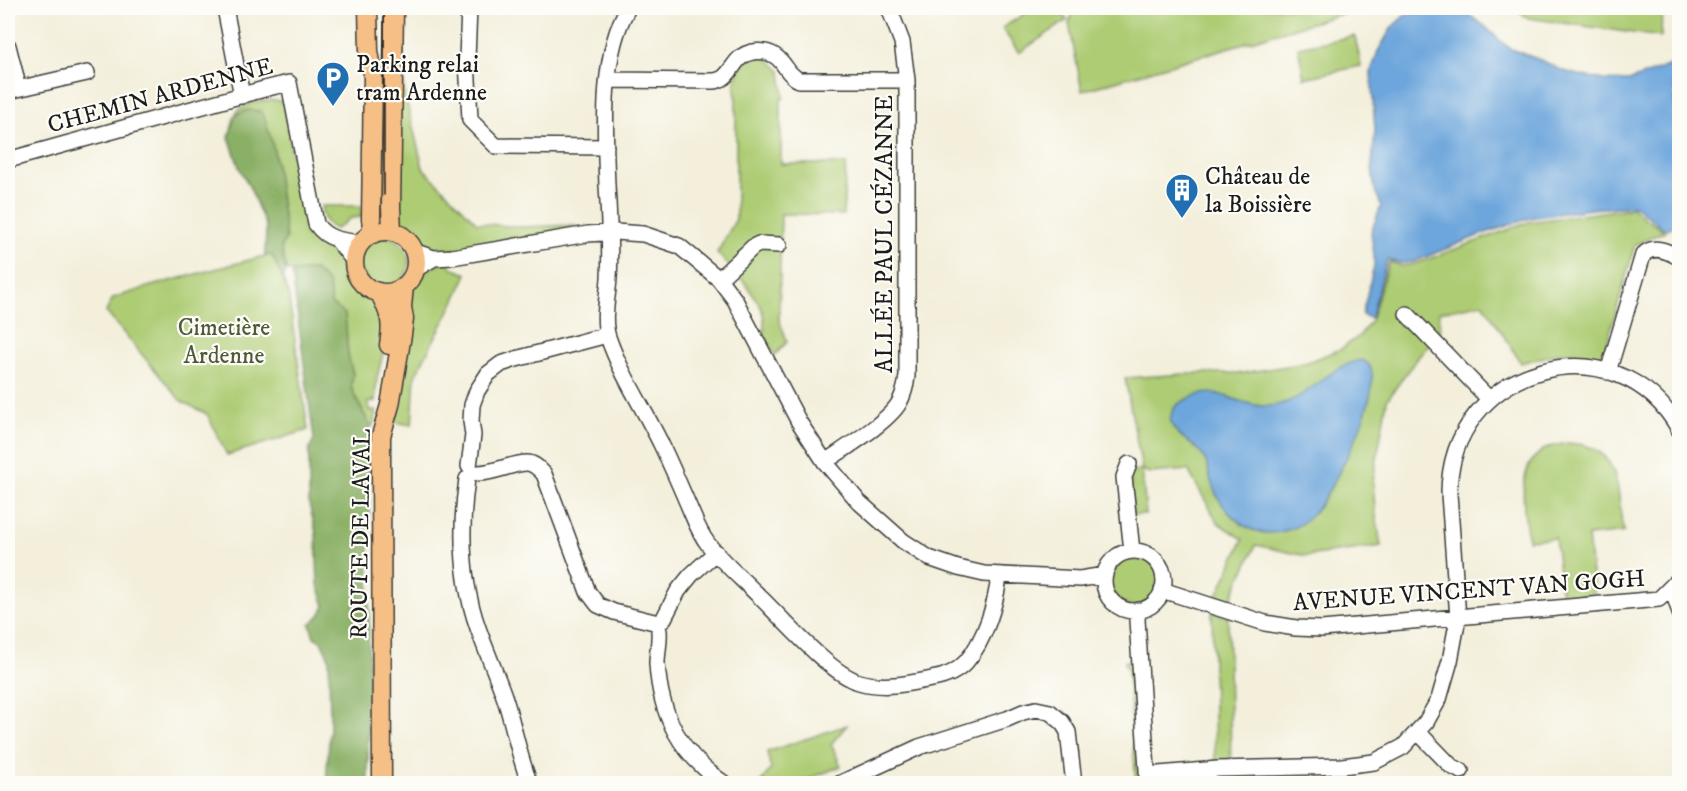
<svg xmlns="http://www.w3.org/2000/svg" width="1687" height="791" viewBox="0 0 1687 791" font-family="'IM FELL DW Pica',serif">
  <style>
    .green { fill: #adcc73; stroke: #647448; stroke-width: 1.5 }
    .forest { fill: #8ab065; stroke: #536640; stroke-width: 1.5 }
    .water { fill: #6da6dc; stroke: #44617c; stroke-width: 1.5 }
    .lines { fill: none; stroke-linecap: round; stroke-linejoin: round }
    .minor-casing { stroke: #3c3c39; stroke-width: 18 }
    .major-casing { stroke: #3c3c39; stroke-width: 21 }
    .minor { stroke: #fff; stroke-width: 15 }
    .major { stroke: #f5bf86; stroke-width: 18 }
    .tram { stroke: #1c1c1c; stroke-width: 1.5 }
    .labels { text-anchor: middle; stroke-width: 4.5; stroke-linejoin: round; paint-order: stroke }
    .poi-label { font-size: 24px; fill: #1c1c1c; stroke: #fdfcf7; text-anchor: start }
    .street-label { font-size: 24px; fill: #1c1c1c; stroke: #fdfcf7 }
    .park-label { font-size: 24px; fill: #4f5a3a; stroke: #fdfcf7 }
  </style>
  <rect width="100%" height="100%" fill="#fdfcf7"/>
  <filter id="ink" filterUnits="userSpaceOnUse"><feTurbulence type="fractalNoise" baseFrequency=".0167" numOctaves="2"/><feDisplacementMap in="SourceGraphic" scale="12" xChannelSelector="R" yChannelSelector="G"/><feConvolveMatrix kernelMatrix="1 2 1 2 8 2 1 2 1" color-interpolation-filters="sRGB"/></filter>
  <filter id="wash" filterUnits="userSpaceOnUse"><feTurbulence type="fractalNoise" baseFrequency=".008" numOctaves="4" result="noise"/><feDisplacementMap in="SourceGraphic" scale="24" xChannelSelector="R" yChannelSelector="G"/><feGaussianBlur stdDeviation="1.35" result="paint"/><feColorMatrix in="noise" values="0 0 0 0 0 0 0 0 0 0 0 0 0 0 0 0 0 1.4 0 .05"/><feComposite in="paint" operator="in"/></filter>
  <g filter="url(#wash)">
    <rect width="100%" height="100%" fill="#f3efdb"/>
    <path class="green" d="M1034,8H1058L1067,20L1019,53L1002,28Z
      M1074,8H1362L1082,91L1069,23Z
      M1515,8H1662L1661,37L1528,18Z
      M1355,36L1361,66L1304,78L1298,47Z
      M749,57H766L781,71L784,98L781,99V164H846L843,215L781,214L779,319L787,342L775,355L764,335V318L761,307L745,283L717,253L736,219V96C732,76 737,73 749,57Z
      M398,82L404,83V91L423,168L477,223L519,227L577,225L555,233L444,252L419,247L415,239L398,223Z
      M274,100L281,101L284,105L292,155H297L308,216L344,255L351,282L365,295L376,301L383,310L386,341L377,378L375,401L368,402L369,410L376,411L373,426H370L354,394L351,385L353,375L348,355L345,314L331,304L329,284L315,270L292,272L286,270L281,247L286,239L274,150L247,111L235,115C243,101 260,101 274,100Z
      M321,206H361V217L351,218L336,229C325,226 322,216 321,206Z
      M1633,208L1646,219L1665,231L1635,245L1603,357L1560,353L1521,363L1483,303L1439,312L1440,331L1415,361L1387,400L1373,481L1375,509L1381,546L1306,556L1256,545L1228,605L1215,600L1243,539L1218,523L1188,470L1150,473L1142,470L1146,514L1133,515L1130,474L1142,469L1125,378L1201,373H1243L1305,363L1341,349L1359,336L1371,321L1389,262L1402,266L1415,264L1529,222Z
      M359 262a25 25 0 1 1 50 0a25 25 0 1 1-50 0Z
      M272,254L288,292L308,430L227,455L207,414L181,401L106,312L113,298L151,286Z
      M449,262L451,268L467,274L454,302L415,376L412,425L395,422L400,405L396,403L412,289L423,272L431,267Z
      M1568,443C1574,444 1581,444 1587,446C1620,456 1619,497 1622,525L1625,532L1588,536L1594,594L1562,598L1555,538L1528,540C1524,510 1513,463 1549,447C1555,445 1562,444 1568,443Z
      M1110 581a25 25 0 1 1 50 0a25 25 0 1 1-50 0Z
      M1212,612L1228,617L1231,762H1215Z
      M1133,660L1143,783H1136L1128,670L1124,663L1126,661Z
      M847,725L831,744L841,766L799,783H760L771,769L767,752Z"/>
    <path class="forest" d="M247,110L261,111L265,118L274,150L286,239L281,247L286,270L283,280L272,255L265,256L266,227L250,188L239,167L229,137L235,115Z
      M315,270L329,284L331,304L345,314L348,355L353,375L351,385L354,394L370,426L368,783H326L330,727L329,658L321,641L314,637L310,624L320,615L325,606L318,585L316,533L309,504V451L314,439L292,272Z"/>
    <path class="water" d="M1424,8H1459L1485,26L1500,41L1511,49L1543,61L1561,70L1578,75L1604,80L1629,81L1670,65L1673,73L1678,188L1677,217L1672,227L1668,229L1663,228L1635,206L1591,209L1530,218L1480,235L1413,262L1400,263L1387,260L1371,318L1362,315L1374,266V255L1371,232L1381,206L1374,186L1372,165L1375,130L1371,72L1378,51L1392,27L1404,16Z
      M1361,360C1400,368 1328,500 1311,516C1299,528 1281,534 1265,533C1238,530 1216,502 1210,478C1208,470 1208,463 1203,456C1195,443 1167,433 1171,416C1172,408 1179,403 1185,400C1216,382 1234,405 1264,406C1305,407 1325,366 1361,360Z"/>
  </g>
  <g filter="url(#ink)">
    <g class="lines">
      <defs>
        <path id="minor" d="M225,8L242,96
          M469,8L467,59L470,120L496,146L606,147
          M628,8C600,55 605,132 607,185C609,216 611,247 609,278C608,296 602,319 608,337C621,375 645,410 662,446C672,467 681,488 690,509C695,521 700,534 708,544C723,563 742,579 759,596C783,619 829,673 859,682C883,689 907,684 932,679C945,677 957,672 966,662C985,640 996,604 999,576
          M8,46L16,77L13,90
          M608,80L714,81C716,81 722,79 723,78C730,73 733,65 739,59C748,50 765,49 775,56C786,63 786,74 799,80H907
          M8,92L13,90L87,73
          M8,160L268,88L289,83L316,224C327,240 343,241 361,243
          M338,241L354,261
          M413,251L434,258L452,257L588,234L615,232L643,234L679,246L719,279L735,300L799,422L825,462L859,502L903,541L929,558L958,568L984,574L1080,579L1105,575
          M414,270L434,258
          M719,279L753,247L759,244L779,245
          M1407,314L1489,399
          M1608,372L1643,255C1653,244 1668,251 1680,258
          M825,462C845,448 888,422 899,403C904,394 906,386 907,376V80L902,42L889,8
          M1129,464L1124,477L1132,551
          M469,466L473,435L471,421L472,405L477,391L488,374L501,364L516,359L607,335
          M478,473C494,473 513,463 527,463C534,463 539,469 544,474L588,592L598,605L614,612L654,622
          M467,479C460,528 461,580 478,628C486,651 496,673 504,696C514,725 518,755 530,784
          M1104 581a30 30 0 1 1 60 0a30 30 0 1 1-60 0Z
          M1672,588L1680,613
          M1162,590L1265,623L1296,628L1322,629L1659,599L1680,578
          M1138,610L1137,620L1148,784
          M663,620L678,591L691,575L716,552
          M659,631C660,642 657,652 657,663C660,716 681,755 725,784
          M1418,732L1451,766L1461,771
          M1147,775L1218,769L1342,766L1374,762L1403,747L1426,722L1439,699L1450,661L1458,618L1449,494C1449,365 1618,317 1680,431
          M839,784L919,747L1007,719L1023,712L1036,709L1050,712L1062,722L1068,732L1074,784"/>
        <path id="major" d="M368,8L369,51L373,75L371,219L373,234
          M354 262a31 31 0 1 1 62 0a31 31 0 1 1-62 0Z
          M392,232L391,207L394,8
          M379,292C390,313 393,322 389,345
          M382,784L381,436L390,405L402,335L404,319L402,307L404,286"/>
      </defs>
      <use href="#minor" class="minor-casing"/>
      <use href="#major" class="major-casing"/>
      <use href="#minor" class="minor"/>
      <use href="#major" class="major"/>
      <path class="tram" d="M384,8V195"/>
    </g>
  </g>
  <defs>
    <symbol id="parking-pin" viewBox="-11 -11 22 30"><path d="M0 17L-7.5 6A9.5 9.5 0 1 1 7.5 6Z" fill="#1f6fb2" stroke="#fdfcf7"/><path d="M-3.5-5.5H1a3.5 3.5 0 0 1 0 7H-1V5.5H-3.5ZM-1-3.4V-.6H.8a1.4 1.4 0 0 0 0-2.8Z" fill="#fff"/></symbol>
    <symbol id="building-pin" viewBox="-11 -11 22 30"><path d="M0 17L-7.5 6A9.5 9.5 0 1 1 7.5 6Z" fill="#1f6fb2" stroke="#fdfcf7"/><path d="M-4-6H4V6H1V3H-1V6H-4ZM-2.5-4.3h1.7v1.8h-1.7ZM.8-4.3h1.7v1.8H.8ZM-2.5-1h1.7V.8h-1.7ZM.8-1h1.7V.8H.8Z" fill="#fff"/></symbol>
  </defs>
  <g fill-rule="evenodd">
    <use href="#parking-pin" x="314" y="59" width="38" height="52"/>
    <use href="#building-pin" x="1163" y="171" width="38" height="52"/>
  </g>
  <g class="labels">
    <g class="poi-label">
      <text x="356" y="72">Parking relai<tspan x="356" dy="28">tram Ardenne</tspan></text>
      <text x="1205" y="184">Château de<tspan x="1205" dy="28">la Boissière</tspan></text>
    </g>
    <g class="street-label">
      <text transform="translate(160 95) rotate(-15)" y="8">CHEMIN ARDENNE</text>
      <text transform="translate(884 234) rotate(-90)" y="8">ALLÉE PAUL CÉZANNE</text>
      <text transform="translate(360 534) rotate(-89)" y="8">ROUTE DE LAVAL</text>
      <text transform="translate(1469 590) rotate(-4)" y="8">AVENUE VINCENT VAN GOGH</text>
    </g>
    <g class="park-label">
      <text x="224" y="335">Cimetière<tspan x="224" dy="28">Ardenne</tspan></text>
    </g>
  </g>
  <rect width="1687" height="791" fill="none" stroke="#fdfcf7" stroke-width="30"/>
</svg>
